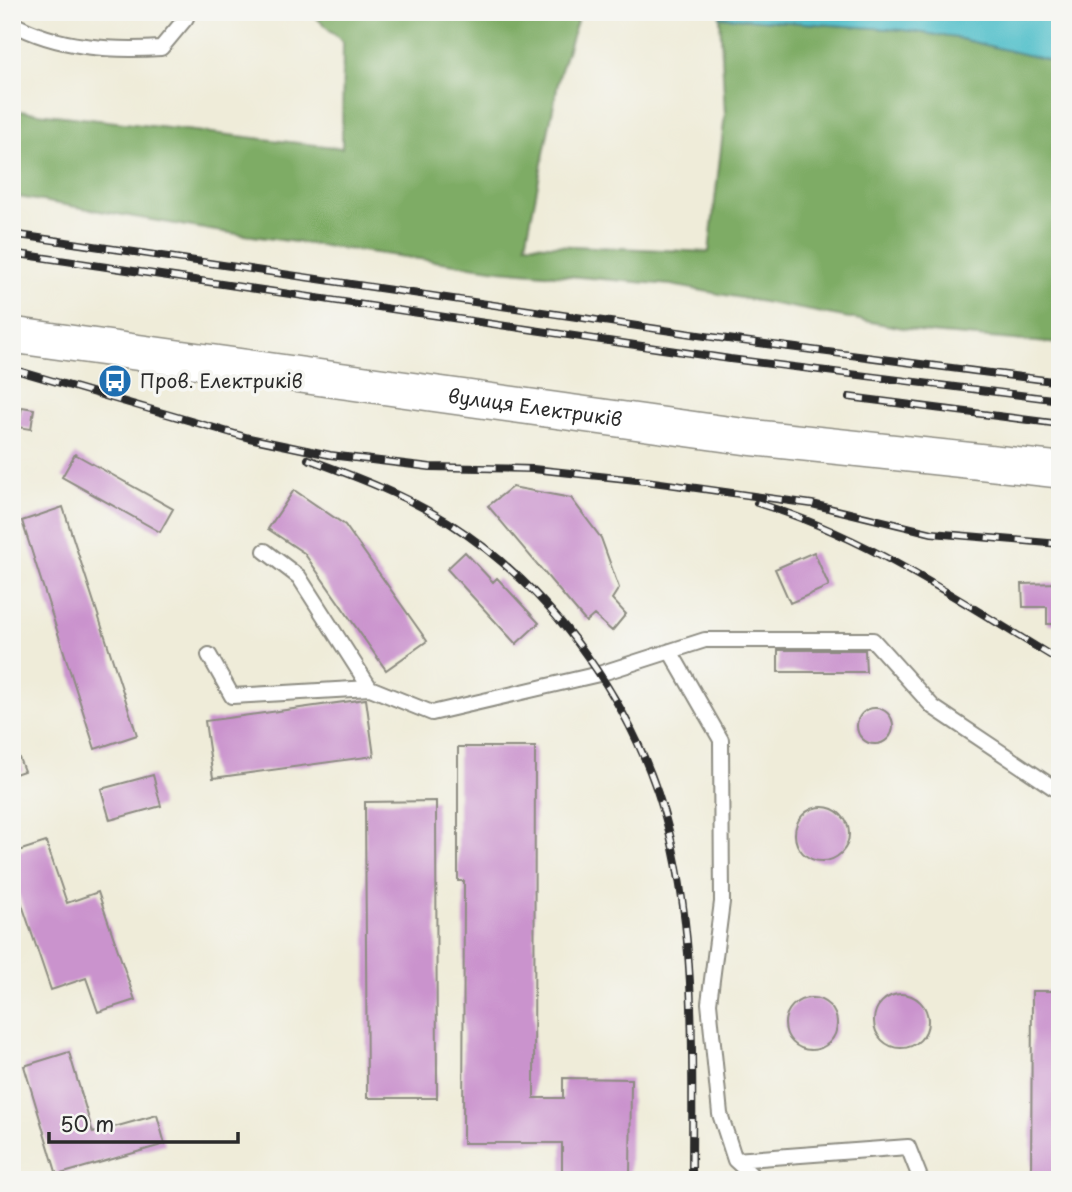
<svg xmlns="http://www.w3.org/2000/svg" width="1072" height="1192" viewBox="0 0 1072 1192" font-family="'Playpen Sans',sans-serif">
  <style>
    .forest { fill: #7eac65; stroke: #546c48; stroke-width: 2 }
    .water { fill: #53c0ca; stroke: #3f767a; stroke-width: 2 }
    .building { fill: #ca93cd }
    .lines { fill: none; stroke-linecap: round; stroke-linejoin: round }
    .service-casing { stroke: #8d8c82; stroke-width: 18 }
    .tertiary-casing { stroke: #8d8c82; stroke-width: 38 }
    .service { stroke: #fff; stroke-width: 14 }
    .tertiary { stroke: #fff; stroke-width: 35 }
    .rail-casing { stroke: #2b2b2b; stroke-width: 8 }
    .rail { stroke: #f6f6f2; stroke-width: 5; stroke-dasharray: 16; stroke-linecap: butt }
    .labels { text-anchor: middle; stroke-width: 7; stroke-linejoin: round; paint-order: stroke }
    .poi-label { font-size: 19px; fill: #2b2b2b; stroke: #f6f6f2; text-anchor: start }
    .street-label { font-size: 19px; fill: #2b2b2b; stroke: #f6f6f2 }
  </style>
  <rect width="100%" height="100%" fill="#f6f6f2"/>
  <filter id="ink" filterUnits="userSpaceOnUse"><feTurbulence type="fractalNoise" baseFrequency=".0143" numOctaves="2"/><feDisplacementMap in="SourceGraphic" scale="14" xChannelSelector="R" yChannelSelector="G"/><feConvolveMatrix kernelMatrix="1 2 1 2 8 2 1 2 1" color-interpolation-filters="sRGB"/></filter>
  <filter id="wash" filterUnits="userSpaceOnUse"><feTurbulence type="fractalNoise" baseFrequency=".00686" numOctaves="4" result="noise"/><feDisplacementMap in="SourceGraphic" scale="28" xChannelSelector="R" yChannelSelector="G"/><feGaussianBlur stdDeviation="1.57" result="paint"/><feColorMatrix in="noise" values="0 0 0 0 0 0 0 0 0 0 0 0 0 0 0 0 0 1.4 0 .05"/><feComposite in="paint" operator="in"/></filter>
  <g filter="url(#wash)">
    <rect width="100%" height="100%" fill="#efecd9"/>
    <path class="forest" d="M310,12H580L560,73L526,244L709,252L725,114L720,17L903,30L957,38L1060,63V344L930,333L671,285L499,270L216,231L12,196V110L342,148L343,42Z"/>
    <path class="water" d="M721,12H1047L1060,15V63L957,38L903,30L720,17Z"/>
    <g id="blocks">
      <path class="building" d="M22,407L34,409L31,429L18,427Z
        M75,454L173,509L160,532L62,477Z
        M512,487L571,498L601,538L619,588L612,599L626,614L612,631L594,615L586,622L488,506Z
        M294,490L345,525L427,641L386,670L304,553L268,529Z
        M63,507L137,735L95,749L22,521Z
        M465,552L493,582L497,578L539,623L516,644L447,569Z
        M814,552L829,586L790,603L775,569Z
        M1060,583V624H1047V607H1023L1022,584Z
        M778,650H865L866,672H778Z
        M366,699L374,756L213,778L205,721Z
        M857 726a18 18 0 1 1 36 0a18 18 0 1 1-36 0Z
        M12,740L24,771L12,775Z
        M458,747H535L534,1098H563V1078L631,1079L630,1180H562V1143H463L464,881H458Z
        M153,775L161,806L110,820L101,789Z
        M436,801L437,1098H367L365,802Z
        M795 834a27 27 0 1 1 54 0a27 27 0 1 1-54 0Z
        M46,842L67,903L98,892L135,1000L98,1012L86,978L51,990L12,875V853Z
        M1032,991H1060V1180H1031Z
        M874 1021a27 27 0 1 1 54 0a27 27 0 1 1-54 0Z
        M785 1024a26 26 0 1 1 52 0a26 26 0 1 1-52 0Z
        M69,1052L93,1133L157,1115L165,1144L57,1175L24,1066Z"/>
    </g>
  </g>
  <g filter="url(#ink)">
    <use href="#blocks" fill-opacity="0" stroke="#8d8c82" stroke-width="2"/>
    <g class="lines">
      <defs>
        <path id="service" d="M12,23C57,48 111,51 161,48L186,18L184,12
          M265,551L299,577L370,688
          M670,651L721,740L722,902L709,1003L720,1114L735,1160L757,1180
          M209,655L232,696L370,688L432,713L599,674L705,640H873L933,707L1060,792
          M735,1160L908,1147L921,1180"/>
        <g id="tertiary">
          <path id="s1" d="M12,335L748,437L1060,470"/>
        </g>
      </defs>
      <use href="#service" class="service-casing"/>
      <use href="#tertiary" class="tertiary-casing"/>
      <use href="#service" class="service"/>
      <use href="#tertiary" class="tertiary"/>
      <defs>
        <path id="rail" d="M12,234L712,337L1060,382
          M12,253L730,359L1060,400
          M12,369L249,438L330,455L430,467L533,469L646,481L812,504L932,533L1060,544
          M849,397L1060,424
          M308,459C357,477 404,495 448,522C555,590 638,708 669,831C697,943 692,1065 692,1180
          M757,503C869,537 961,602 1060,661"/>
      </defs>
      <use href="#rail" class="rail-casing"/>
      <use href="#rail" class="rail"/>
    </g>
  </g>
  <defs>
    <symbol id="bus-disc" viewBox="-11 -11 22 22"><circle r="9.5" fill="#1f6fb2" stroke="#f6f6f2"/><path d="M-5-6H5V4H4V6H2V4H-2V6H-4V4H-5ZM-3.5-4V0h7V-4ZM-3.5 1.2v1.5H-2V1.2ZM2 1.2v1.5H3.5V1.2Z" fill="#fff"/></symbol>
  </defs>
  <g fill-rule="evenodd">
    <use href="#bus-disc" x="96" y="362" width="38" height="38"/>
  </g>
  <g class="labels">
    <g class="poi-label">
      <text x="140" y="388">Пров. Електриків</text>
    </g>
    <g class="street-label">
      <text dy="7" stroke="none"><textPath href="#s1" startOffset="528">вулиця Електриків</textPath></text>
    </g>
  </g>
  <rect width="1072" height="1192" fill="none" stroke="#f6f6f2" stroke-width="42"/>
  <path d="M49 1132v10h189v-10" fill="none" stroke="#2b2b2b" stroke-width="3.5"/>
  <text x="60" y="1132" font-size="21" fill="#2b2b2b" stroke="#f6f6f2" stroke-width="5" paint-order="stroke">50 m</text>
</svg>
